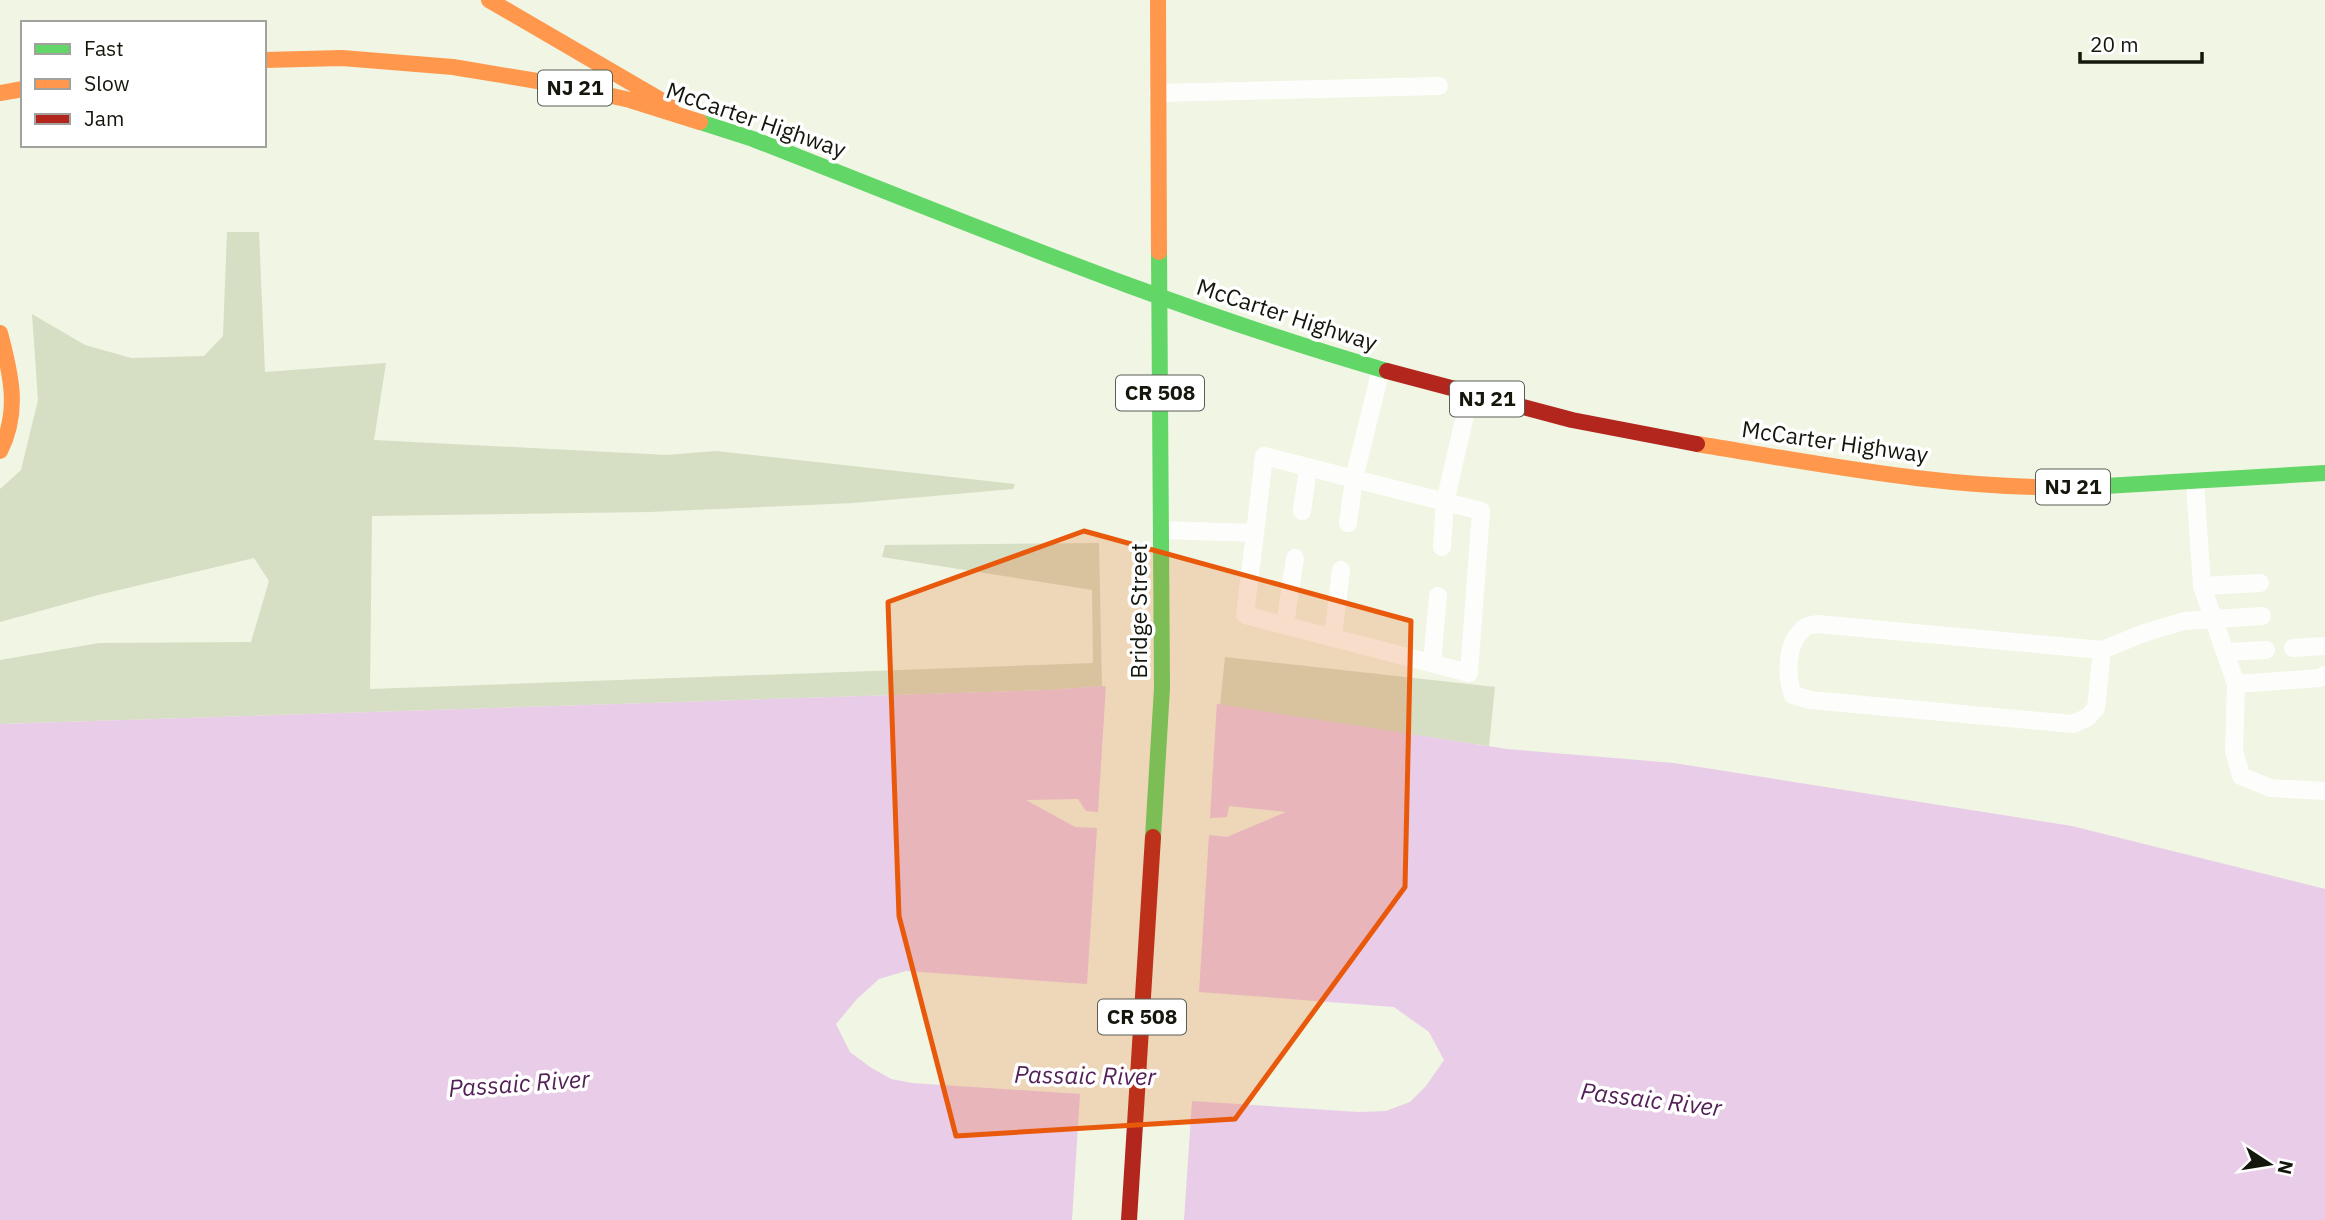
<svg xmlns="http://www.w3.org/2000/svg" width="2325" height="1220" viewBox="0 0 2325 1220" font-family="'IBM Plex Sans',sans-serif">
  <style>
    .green { fill: #d6dec4 }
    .water { fill: #e9cce8 }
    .pier { fill: #f0f5e4 }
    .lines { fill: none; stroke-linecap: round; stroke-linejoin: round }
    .lane { stroke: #fdfefb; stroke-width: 18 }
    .fast { stroke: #63d668; stroke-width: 16 }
    .slow { stroke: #ff974d; stroke-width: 16 }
    .jam { stroke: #b3261e; stroke-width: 16 }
    .marked { fill: #e8590c; fill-opacity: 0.2; stroke: #e8590c; stroke-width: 5; stroke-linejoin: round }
    .labels { text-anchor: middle; stroke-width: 7; stroke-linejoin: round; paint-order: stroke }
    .shield { fill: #fff; stroke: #5a5d55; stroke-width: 2 }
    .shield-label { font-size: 21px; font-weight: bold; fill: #14170c }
    .street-label { font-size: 23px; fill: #14170c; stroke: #fff }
    .water-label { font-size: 24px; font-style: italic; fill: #532057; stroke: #fff }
  </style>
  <rect width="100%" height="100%" fill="#f0f5e4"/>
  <path class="green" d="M227,232H259L265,372L386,363L374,440L667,455L716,451L1015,484L1013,489L854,503L649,512L372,516L370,689L1093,663L1092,590L882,557L885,545L1099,543L1102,686L1048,690L0,724V660L99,643L251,642L269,581L254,558L98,595L0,622V489L21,470L38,400L32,314L85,345L131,358L204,356L223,336Z
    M1225,657L1495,687L1489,746L1220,706Z"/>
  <path class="water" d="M1102,686L1507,749L1674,763L2072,826L2325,889V1220H0V724L1048,690Z"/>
  <path class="pier" d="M1106,685L1217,702L1210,818L1227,817L1229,806L1286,812L1227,837L1209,835L1199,992L1394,1007L1429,1032L1444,1060L1426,1086L1410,1102L1386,1111L1358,1112L1192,1101L1184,1220H1072L1080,1094L912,1083L891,1079L870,1067L850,1052L836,1024L857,999L879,979L906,971L1087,984L1097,828L1075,827L1026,800L1078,799L1086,811L1098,812Z"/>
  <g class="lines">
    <path class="lane" d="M1158,93L1439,86
      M2195,483L2202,586L2236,684L2234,751L2241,776L2270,788L2325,791
      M1302,511L1308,467
      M1348,523L1354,479L1381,369
      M1161,530L1255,533L1264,456L1481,511L1469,673L1245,615L1255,533
      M1442,547L1445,502L1470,394
      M2202,586L2260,583
      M1285,625L1295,558
      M1333,637L1341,570
      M2293,648L2325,646
      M2102,650L2096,708L2088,717L2073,724L1810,700L1793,695C1786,677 1786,644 1802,630C1805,626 1812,625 1817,624L2102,650L2144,633L2184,621L2262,616
      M2225,652L2266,650
      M1432,663L1438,596
      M2236,684L2320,678L2325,675"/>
    <path class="fast" d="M700,122L753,139C963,221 1171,309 1387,371
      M2088,487L2325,473
      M1153,837L1162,688L1159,252"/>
    <path class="slow" d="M489,0L671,106
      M1158,0L1159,252
      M264,60L342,58L453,67L567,86L630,100L700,122
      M0,93L23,89
      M0,333C11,374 20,412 0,451
      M1697,444C1826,465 1956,491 2088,487"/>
    <path class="jam" d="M1387,371L1572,420L1697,444
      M1129,1220L1153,837"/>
  </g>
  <path class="marked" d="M1084,531L1411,621L1405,887L1235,1119L956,1136L899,916L888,602Z"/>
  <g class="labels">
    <g class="shield">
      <rect x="538" y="70.5" width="74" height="35" rx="5"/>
      <rect x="1116" y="375.5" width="88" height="35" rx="5"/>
      <rect x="1450" y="381.5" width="74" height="35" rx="5"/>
      <rect x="2036" y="469.5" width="74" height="35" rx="5"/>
      <rect x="1098" y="999.5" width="88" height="35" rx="5"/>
    </g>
    <g class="shield-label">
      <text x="575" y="95">NJ 21</text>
      <text x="1160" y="400">CR 508</text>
      <text x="1487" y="406">NJ 21</text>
      <text x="2073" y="494">NJ 21</text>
      <text x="1142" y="1024">CR 508</text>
    </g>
    <g class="street-label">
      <text transform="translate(756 120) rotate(19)" y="8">McCarter Highway</text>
      <text transform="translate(1287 315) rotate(18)" y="8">McCarter Highway</text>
      <text transform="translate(1835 442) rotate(8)" y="8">McCarter Highway</text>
      <text transform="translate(1139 611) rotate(-90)" y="8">Bridge Street</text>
    </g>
    <g class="water-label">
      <text transform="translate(1085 1076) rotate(1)" y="8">Passaic River</text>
      <text transform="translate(519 1084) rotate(-4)" y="8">Passaic River</text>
      <text transform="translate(1651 1100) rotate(7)" y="8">Passaic River</text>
    </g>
  </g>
  <rect x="21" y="21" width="245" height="126" fill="#ffffff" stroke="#a1a29e" stroke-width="2"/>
  <rect x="35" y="44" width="35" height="10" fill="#63d668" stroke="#a1a29e" stroke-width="2"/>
  <text x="84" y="56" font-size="21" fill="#14170c">Fast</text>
  <rect x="35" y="79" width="35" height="10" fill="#ff974d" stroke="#a1a29e" stroke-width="2"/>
  <text x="84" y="91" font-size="21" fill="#14170c">Slow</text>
  <rect x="35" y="114" width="35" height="10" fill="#b3261e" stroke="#a1a29e" stroke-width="2"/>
  <text x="84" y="126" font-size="21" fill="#14170c">Jam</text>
  <g transform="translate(2269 1164) rotate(102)" stroke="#ffffff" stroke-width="5" paint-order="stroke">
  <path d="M0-5L12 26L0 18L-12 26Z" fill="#14170c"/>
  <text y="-10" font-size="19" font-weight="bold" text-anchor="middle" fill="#14170c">N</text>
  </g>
  <path d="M2080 52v10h122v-10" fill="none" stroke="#14170c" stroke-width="3.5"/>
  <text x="2090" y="52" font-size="21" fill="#14170c" stroke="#ffffff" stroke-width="5" paint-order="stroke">20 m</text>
</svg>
